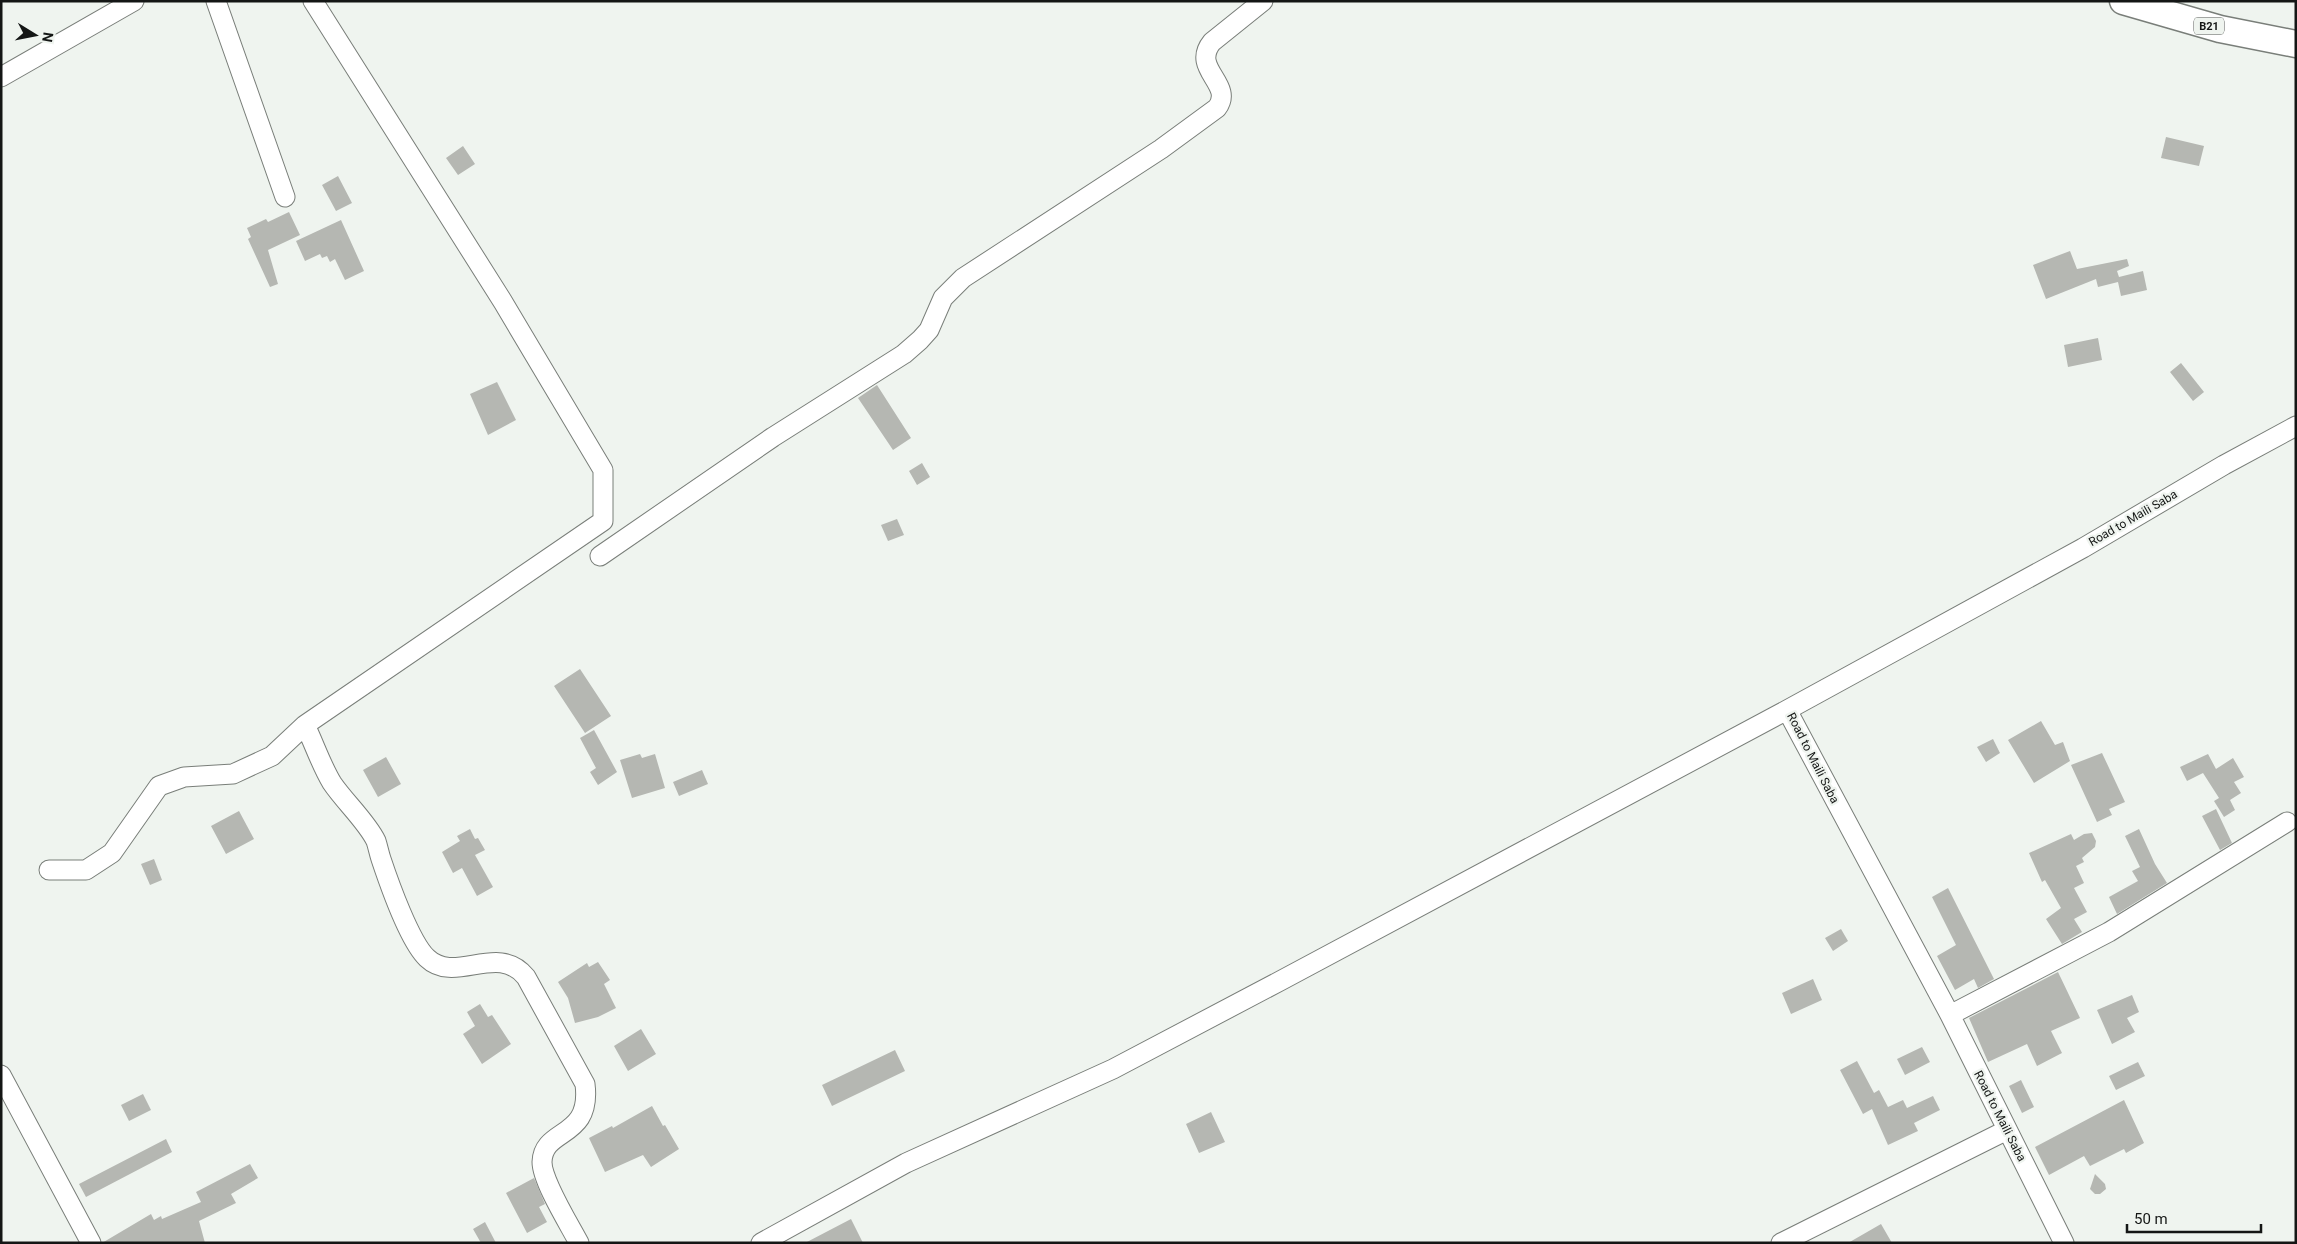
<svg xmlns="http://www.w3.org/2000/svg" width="2297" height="1244" viewBox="0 0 2297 1244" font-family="Roboto,sans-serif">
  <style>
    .building { fill: #b5b7b2 }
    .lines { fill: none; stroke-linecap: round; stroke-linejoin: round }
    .minor-casing { stroke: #797e79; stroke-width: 21 }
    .highway-casing { stroke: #797e79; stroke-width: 29 }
    .minor { stroke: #fff; stroke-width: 19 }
    .highway { stroke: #fff; stroke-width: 26 }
    .labels { text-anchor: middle; stroke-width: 4.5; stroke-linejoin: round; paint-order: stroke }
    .shield { fill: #eff4ef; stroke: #565956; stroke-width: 1 }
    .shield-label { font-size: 11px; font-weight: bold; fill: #141615 }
    .street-label { font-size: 12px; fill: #141615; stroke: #eff4ef }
  </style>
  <rect width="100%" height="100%" fill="#eff4ef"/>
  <path class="building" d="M2166,137L2204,146L2199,166L2161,158Z
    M463,146L475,164L458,175L446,158Z
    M338,176L352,203L336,211L322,185Z
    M289,212L300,235L268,250L278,284L270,287L248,239L251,237L247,228L266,219L268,222Z
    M341,220L364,271L345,280L335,259L330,262L327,256L322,258L320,254L305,261L296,241Z
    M2070,251L2077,269L2127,259L2129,266L2117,271L2119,277L2143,271L2147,290L2121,296L2118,282L2098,287L2096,279L2046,299L2033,265Z
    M2098,338L2102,360L2068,367L2064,345Z
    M2181,363L2204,392L2193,401L2170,372Z
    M497,382L516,420L488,435L470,394Z
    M877,385L911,438L893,450L858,398Z
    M922,463L930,477L917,485L909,471Z
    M897,519L904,535L888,541L881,525Z
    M580,669L611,716L585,733L554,686Z
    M2041,721L2055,745L2063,742L2070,761L2034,783L2008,740Z
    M594,730L617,772L598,785L590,772L596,768L580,738Z
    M1993,739L2000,753L1986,762L1977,747Z
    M2102,753L2125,802L2109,809L2112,815L2097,822L2071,765Z
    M640,754L642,758L655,754L665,788L632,798L620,760Z
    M2208,754L2216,769L2233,758L2244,777L2234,782L2241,793L2230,800L2235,810L2224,817L2214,801L2219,798L2203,773L2187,781L2180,767Z
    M386,757L401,784L378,797L363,770Z
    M702,770L708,784L679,796L673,782Z
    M2216,809L2232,843L2220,850L2202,816Z
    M239,811L254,839L226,854L211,826Z
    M470,829L475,839L478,838L485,850L475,855L493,887L477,896L462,868L453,873L442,852L460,841L457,836Z
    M2139,829L2155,864L2167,883L2117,914L2109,897L2138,881L2132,871L2140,867L2125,836Z
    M2092,833L2096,841L2095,847L2082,858L2084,862L2076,866L2084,883L2074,888L2087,912L2074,919L2082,932L2062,944L2046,919L2061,908L2045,880L2042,882L2029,853L2071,834L2074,840L2084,834Z
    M154,859L162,880L150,885L141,864Z
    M1948,888L1994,979L1978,988L1974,979L1955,990L1937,956L1956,945L1932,897Z
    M1841,929L1848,941L1833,951L1825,938Z
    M598,962L610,980L604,984L616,1008L598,1017L575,1023L568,998L558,982L587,963L589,967Z
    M2058,972L2080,1018L2051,1031L2062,1053L2037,1066L2027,1044L1988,1062L1969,1018Z
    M1813,979L1822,1000L1791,1014L1782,993Z
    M2132,995L2139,1012L2127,1018L2135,1032L2112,1044L2097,1010Z
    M480,1004L488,1017L492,1015L511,1044L482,1064L463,1034L475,1026L467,1012Z
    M641,1029L656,1054L628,1071L614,1046Z
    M1922,1047L1930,1062L1905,1075L1897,1059Z
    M895,1050L905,1071L832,1106L822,1085Z
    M1857,1061L1874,1093L1879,1090L1888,1107L1903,1100L1907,1108L1933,1096L1940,1110L1914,1123L1918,1131L1888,1145L1872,1109L1863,1114L1840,1070Z
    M2138,1062L2145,1076L2116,1090L2109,1076Z
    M2021,1080L2034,1107L2022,1113L2009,1086Z
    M143,1094L151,1110L129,1121L121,1105Z
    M2124,1100L2144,1143L2126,1153L2124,1149L2090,1166L2084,1156L2049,1175L2035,1147Z
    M652,1106L663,1126L665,1125L679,1149L651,1167L643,1155L605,1172L589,1138L612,1126L613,1128Z
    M1211,1112L1225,1142L1199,1153L1186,1124Z
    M166,1139L172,1152L86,1197L79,1184Z
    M250,1164L258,1178L231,1194L236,1203L199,1221L205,1243H102L151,1214L154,1220L161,1216L162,1219L201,1202L196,1192Z
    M2095,1174L2105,1184L2106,1189L2100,1194H2095L2090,1189Z
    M534,1178L545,1204L539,1207L547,1222L527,1233L506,1193Z
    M851,1219L863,1243H805Z
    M485,1222L496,1243H481L473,1229Z
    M1881,1224L1892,1243H1848Z"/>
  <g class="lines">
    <defs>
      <path id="minor" d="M216,1L285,197
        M1,77L134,1
        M600,556L773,437L904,354L920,340L929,330L943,298L963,278L1161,149L1217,108C1235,84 1190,69 1212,42L1263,1
        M1787,710L1950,1015L2064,1243
        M305,725C314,743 321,765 332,783C344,801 367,822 376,841C378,847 379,853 381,859C389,883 410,942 427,958C455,985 498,942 526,977L585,1084C592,1140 543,1127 542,1162C542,1181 569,1224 579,1243
        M49,870H86L112,853L159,786L184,777L233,774L272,756L305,725L603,521V470L503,302L313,1
        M1950,1015L2109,932L2287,822
        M1,1075L91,1243
        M761,1243L906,1163L1113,1069L1280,981L1787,710L2083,548L2224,465L2296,426
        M1781,1243L2007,1130"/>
      <path id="highway" d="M2123,1L2220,29L2296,44"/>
    </defs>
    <use href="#minor" class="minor-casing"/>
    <use href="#highway" class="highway-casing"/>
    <use href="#minor" class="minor"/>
    <use href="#highway" class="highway"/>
  </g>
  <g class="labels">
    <rect class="shield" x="2194" y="17.5" width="30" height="17" rx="4"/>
    <g class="shield-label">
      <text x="2209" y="30">B21</text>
    </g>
    <g class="street-label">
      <text transform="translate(2133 518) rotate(-30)" y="4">Road to Maili Saba</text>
      <text transform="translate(1813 758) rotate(63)" y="4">Road to Maili Saba</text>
      <text transform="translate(2000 1116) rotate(63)" y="4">Road to Maili Saba</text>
    </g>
  </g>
  <rect width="2297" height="1244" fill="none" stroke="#141615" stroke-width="5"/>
  <g transform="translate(35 35) rotate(100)" stroke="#eff4ef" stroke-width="4" paint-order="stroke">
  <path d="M0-4L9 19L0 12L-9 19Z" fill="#141615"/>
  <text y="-8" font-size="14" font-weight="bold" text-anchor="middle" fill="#141615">N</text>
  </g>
  <path d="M2127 1224v8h134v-8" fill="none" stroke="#141615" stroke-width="2.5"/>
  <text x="2134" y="1224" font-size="15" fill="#141615" stroke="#eff4ef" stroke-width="4" paint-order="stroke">50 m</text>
</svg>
